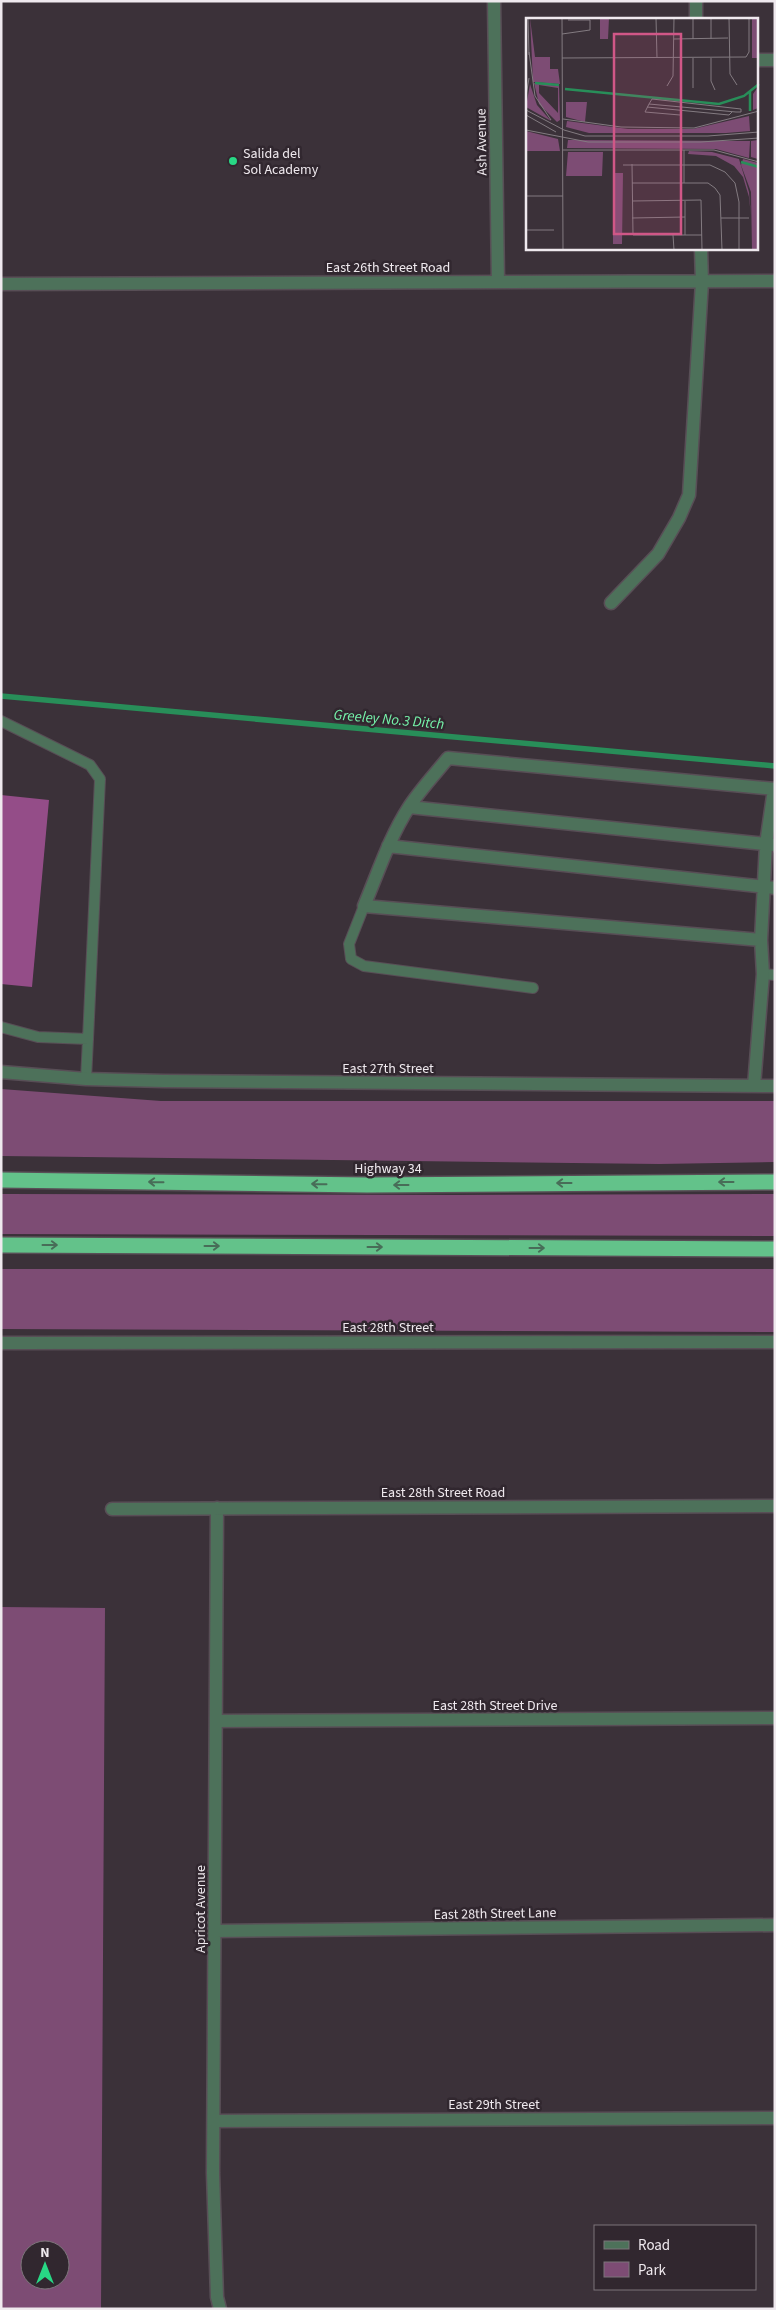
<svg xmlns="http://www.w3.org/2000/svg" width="776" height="2310" viewBox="0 0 776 2310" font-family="'Source Sans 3',sans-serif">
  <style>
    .green { fill: #7d4c74; fill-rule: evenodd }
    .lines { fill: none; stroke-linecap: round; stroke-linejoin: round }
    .stream { stroke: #288e59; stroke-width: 5.5 }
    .building { fill: #944d88 }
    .lane-casing { stroke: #584e56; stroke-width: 12 }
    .street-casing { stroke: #584e56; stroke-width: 15 }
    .highway-casing { stroke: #584e56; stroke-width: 18 }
    .lane { stroke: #4d715a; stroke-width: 10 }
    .street { stroke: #4d715a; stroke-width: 12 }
    .highway { stroke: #63c28a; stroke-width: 15 }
    .oneway { stroke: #486d58 }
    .poi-dot { fill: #28d885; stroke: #31272f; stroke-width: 2 }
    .labels { text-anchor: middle; stroke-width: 5; stroke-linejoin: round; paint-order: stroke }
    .street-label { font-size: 14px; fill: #efe9ee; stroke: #31272f }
    .poi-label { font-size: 14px; fill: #efe9ee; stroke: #31272f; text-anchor: start }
    .water-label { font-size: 15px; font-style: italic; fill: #76f4ab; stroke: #31272f }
    .inset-river { fill: none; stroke: #288e59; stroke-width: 2.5 }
    .inset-road { fill: none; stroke: #837b81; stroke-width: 1 }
    .view { fill: #d05787; fill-opacity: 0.15; stroke: #d05787; stroke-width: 2.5 }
    .inset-edge { fill: none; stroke: #efe9ee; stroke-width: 2.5 }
  </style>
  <rect width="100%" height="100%" fill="#3b3139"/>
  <path class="green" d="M1,1089L161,1101H775V1162L659,1164L1,1156Z
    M1,1194L456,1195L775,1194V1236L1,1234Z
    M1,1269H775V1332L1,1329Z
    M1,1607L105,1608L101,2309H1ZM30,2250H60V2280H30Z"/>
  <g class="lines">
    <path class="stream" d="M1,696L775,766"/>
  </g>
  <path class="building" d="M1,795L49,800L32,987L1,984Z"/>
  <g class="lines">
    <defs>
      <path id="lane" d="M1,721L90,765L100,779L88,1039
        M364,906L349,944L351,959L364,966L533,988
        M763,974L775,975
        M1,1027L38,1037L88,1039L86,1079"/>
      <path id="street" d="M494,1L498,282
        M696,1V19
        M757,60H775
        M1,284L775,281
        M611,603L658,554L679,518L689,495L702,282L701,249
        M409,807L775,845
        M388,846L775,888
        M761,940L364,906C378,873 389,838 409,807C420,790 435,774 448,758L775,789
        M1,1072L86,1079L164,1081L775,1086
        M754,1086L763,974L761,940L766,844L774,789
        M1,1343L775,1342
        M217,1508L213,2173L217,2297L220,2309
        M112,1509L775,1506
        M216,1721L775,1718
        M215,1931L775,1925
        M214,2121L775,2118"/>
      <path id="highway" d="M1,1180L367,1185L775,1182
        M1,1245L775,1249"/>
    </defs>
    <use href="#lane" class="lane-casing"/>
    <use href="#street" class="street-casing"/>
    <use href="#highway" class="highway-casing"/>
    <use href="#lane" class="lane"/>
    <use href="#street" class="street"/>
    <use href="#highway" class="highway"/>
  </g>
  <defs><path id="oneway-shaft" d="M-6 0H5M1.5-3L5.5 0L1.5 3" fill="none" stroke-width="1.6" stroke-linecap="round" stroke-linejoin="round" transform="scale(1.25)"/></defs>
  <g class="oneway">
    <use href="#oneway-shaft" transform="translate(156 1182) rotate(-179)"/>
    <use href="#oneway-shaft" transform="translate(726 1182) rotate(180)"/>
    <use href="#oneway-shaft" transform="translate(564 1183) rotate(180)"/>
    <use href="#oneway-shaft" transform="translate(319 1184) rotate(-179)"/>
    <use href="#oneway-shaft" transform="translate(401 1185) rotate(180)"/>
    <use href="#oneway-shaft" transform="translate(50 1245)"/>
    <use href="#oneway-shaft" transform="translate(212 1246)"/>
    <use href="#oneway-shaft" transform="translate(375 1247)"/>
    <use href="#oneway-shaft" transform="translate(537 1248)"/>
  </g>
  <circle class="poi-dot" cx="233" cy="161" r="5"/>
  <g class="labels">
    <g class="street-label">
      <text transform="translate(481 142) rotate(-91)" y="5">Ash Avenue</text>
      <text x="388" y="272">East 26th Street Road</text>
      <text x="388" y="1073">East 27th Street</text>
      <text x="388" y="1173">Highway 34</text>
      <text x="388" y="1332">East 28th Street</text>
      <text x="443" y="1497">East 28th Street Road</text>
      <text x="495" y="1710">East 28th Street Drive</text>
      <text transform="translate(200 1909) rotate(-90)" y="5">Apricot Avenue</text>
      <text transform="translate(495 1913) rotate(-1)" y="5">East 28th Street Lane</text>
      <text x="494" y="2109">East 29th Street</text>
    </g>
    <g class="poi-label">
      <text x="243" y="158">Salida del<tspan x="243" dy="16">Sol Academy</tspan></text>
    </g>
    <g class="water-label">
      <text transform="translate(389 719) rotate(5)" y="5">Greeley No.3 Ditch</text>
    </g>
  </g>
  <g transform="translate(526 18)">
    <rect width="232" height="232" fill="#3b3139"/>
    <path d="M4,0L9,39H24V51H32L34,66L7,64ZM74,0H83L82,21H74ZM226,0H232V40H226ZM8,65L33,68L34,102L31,104L13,86ZM13,67L32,70V95L13,75ZM4,66L11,87L25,103L0,89ZM232,69V90L227,92V76ZM40,84H61L59,104L40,99ZM223,98L224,113L200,115H63L40,109L41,103L102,111H167ZM0,113L32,121L34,133H0ZM42,122L224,123L223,140L190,131L41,130ZM232,122V141L225,139V123ZM163,133L186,134L213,141L223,174L225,198L223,179L217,159L208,148L190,138L162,136ZM42,134H77L76,158H40ZM217,141L232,145V232H226L225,174L215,147ZM87,155H97L96,226H87Z" fill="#7d4c74" fill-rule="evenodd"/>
    <path class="inset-river" d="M9,65L33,67M39,71L193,86L218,78L233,66M224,93V74M215,144L233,149"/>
    <path class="inset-road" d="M2,0L3,37M36,0L37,232M130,0L131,40M167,0V21M185,0V21M203,0L204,56L211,67M36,16L64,12V2H42M148,21L202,20M3,34L9,78L25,102M36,40L220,39L223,34V0M185,40V63L189,72M141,68L147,58L148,0M167,70V40M0,78L3,60M123,86L210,94H215V91L126,81L123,86L119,94L154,97M121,89L203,97L206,94M0,92L38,112L59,118H182L233,114M0,97L30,114M37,101L95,109L168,110L233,93M0,112L62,124H175L233,120M37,132H188L233,144M158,132V165M106,146L107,217H176M97,147H184L199,154L209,165L213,184V231M106,165H182L189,170L194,177L196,232M0,178H37M106,183L175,182L176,232M106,200L159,199M195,200H223M0,212H28M147,217L148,232M159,217V183"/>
    <path class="view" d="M88,16H155V216H88Z"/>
    <rect width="232" height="232" class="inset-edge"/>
  </g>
  <rect width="776" height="2310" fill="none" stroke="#efe9ee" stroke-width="5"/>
  <rect x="594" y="2225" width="162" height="65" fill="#31272f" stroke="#7d757b"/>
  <rect x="604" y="2241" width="25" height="8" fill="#4d715a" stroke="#7d757b"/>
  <text x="638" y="2250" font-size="15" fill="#efe9ee">Road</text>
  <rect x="604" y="2262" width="25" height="15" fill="#7d4c74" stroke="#7d757b"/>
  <text x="638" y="2275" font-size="15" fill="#efe9ee">Park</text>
  <g transform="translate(45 2265)"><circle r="24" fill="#31272f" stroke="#7d757b"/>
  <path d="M0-4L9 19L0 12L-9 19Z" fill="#28d885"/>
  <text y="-8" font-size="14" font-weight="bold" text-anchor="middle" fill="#efe9ee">N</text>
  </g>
</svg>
